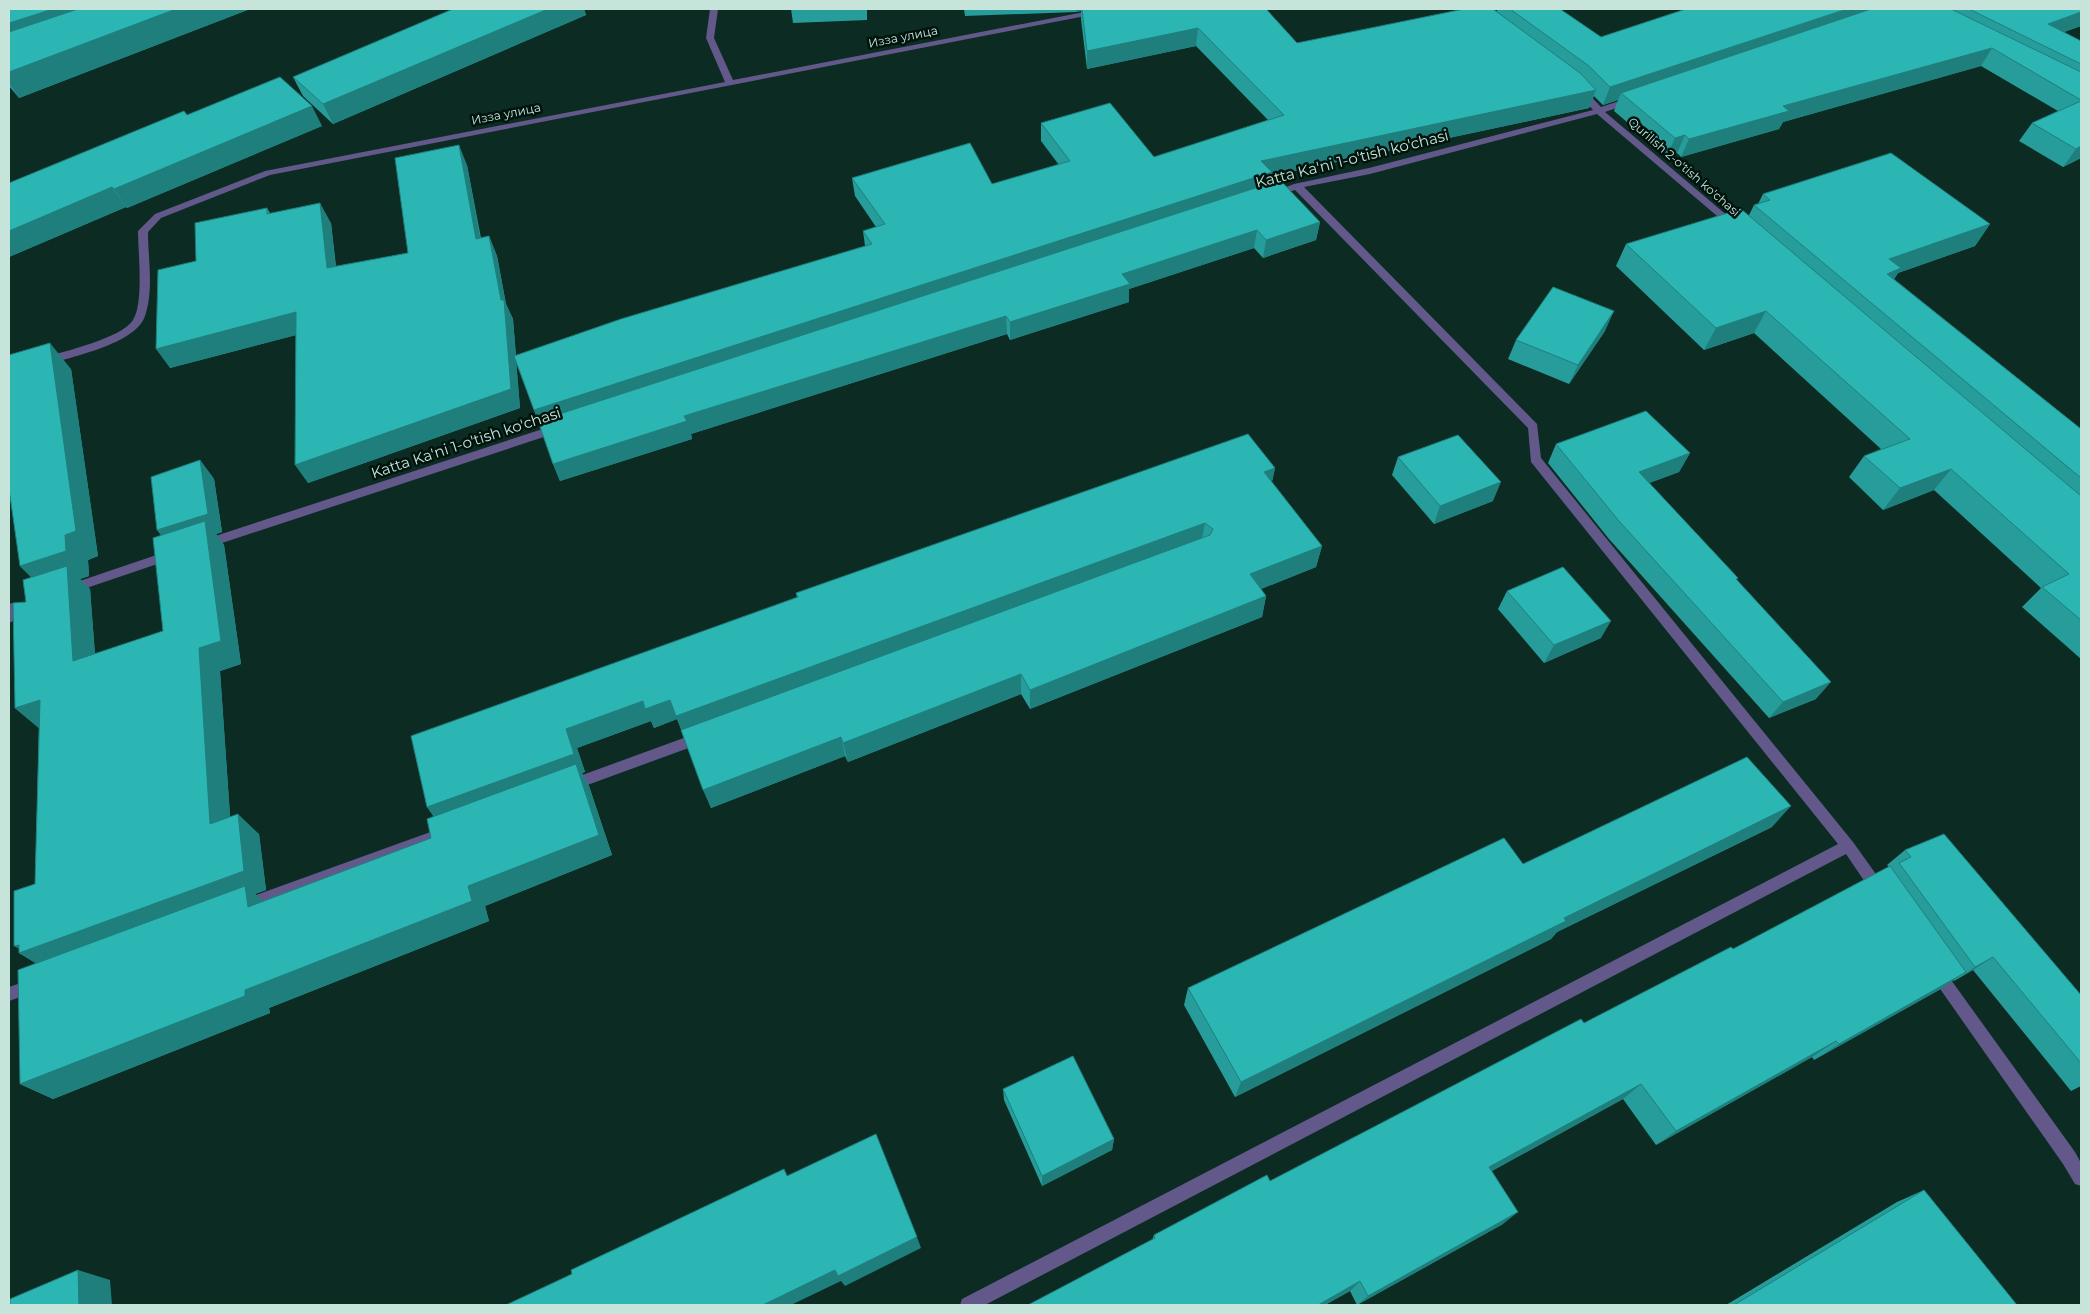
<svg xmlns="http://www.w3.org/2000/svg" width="2090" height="1314" viewBox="0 0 2090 1314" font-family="Montserrat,sans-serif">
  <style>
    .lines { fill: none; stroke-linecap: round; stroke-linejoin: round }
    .street { fill: #625889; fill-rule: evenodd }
    .wall { fill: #269d9a }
    .shaded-wall { fill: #1f7f7d }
    .building { fill: #2cb6b3; stroke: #1f7f7d }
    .labels { text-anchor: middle; stroke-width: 5; stroke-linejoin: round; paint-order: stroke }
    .far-street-label { font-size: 12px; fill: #c6e4d9; stroke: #00130d }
    .street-label { font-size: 15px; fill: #c6e4d9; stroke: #00130d }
  </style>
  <rect width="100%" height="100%" fill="#0b2b23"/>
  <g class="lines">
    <path class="street" d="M710,9H718L714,38L733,80L1100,9H1115L1111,11L270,175L161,218L148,232C148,258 154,290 145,316C136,344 71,357 45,365L40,361L41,358C63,352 122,338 133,320C144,303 138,252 138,231L155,214L265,171L725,82L706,38Z
      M1579,86L1582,87L1601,107L1628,98H1634V102L1605,112L1736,223V227H1730L1597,114L1370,174L1304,187L1537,424L1541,458L1853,842L1883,884L1885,889L1883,894L1878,895L1873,894L1846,854L985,1305H960L962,1299L1838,844L1531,462L1528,428L1295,190L1273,197L1268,194L1294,184L1369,168L1593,110L1575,89Z
      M558,424L563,428L562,431L204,549L198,544L200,541Z
      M171,550L177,555L175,558L69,594L65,592L63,589L65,586Z
      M12,603L16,605L18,608L13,621L9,623V604Z
      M700,732L705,734L707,738L705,742L571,791L566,789L564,785L566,781Z
      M447,826L452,828L454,832L452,836L245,913L240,911L238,906L240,901L245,899Z
      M1936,964L1941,966L2075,1152L2081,1163V1186L2075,1184L2063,1164L1931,976L1929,971L1931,966Z
      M35,978L40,980L42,985L40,990L9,1001V987Z"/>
  </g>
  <path class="wall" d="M9,9H250L19,98L9,86Z
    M453,9H584L586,15L333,124L303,96L293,77Z
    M791,9H867V20L793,23Z
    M964,9H1266L1297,43L1497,11V9H1560L1601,37L1686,9H2081V26L2064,32L2081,41V158L2063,167L2019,141L2032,123L2058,111L1981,66L1783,122L1779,129L1681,157L1677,153L1667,156L1614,111L1618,100L1603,105L1594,96L1589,108L1271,176L1270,183L1320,222L1316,240L1263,258L1254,248L1129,289V302L1010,340L1007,334L691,434L692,439L560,481L553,464L538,421L534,410L516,362L520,408L308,483L296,335L170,368L196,261L267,208L270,213L331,223L336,266L408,253L467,165L481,238L489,236L497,256L506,304L513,319L516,356L865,246L863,231L876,227L855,196L852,178L992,184L1059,165L1041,141V123L1154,157L1268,120L1196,46L1087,69L1081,19V11L1076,12L965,16Z
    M187,115L322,126L127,208L126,207L9,257V183Z
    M1763,194L1990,224L1975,246L1898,273L1894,279L2081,429V659L2022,607L2041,588L1934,490L1883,510L1849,477L1864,456L1881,449L1754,333L1704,350L1616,266L1626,244L1749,215L1754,205L1758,204Z
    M1605,331L1569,384L1508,359L1516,340Z
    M71,369L98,556L88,560L89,576L80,579L90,589L95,654L163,631L161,535L157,530L200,460L214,479L222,532L216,534L224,545L241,664L220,671L230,816L259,834L266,890L255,894L263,901L431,838L434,817L427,807L797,598L796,593L1275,468L1272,482L1322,546L1316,567L1261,589L1266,596L1262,617L1030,709L1021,694L848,762L845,756L711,808L677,719L654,728L651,721L577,748L585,772L582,773L589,786L612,855L485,906L489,921L269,1008L270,1013L53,1099L20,1084L36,963L19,953L35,884L39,728L15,708L26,602L31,577L20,566Z
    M1556,444L1690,453L1679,472L1649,483L1738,578L1737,580L1816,699L1769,718L1609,539L1548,463Z
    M1398,457L1493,501L1434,524L1392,475Z
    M1507,591L1601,638L1544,663L1498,609Z
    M1772,827L1557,932L1551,939L1235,1097L1184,1005L1188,988L1523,864Z
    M1905,850L2081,995V1086L2071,1091L1973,970L1954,981V980L1939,990L1814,1060L1812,1057L1656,1145L1623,1099L1492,1171L1503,1224L1357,1305L1350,1291L1325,1305H1028L1152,1240L1154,1235L1270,1181L1733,949L1889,867L1887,865Z
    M1003,1089L1114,1139L1112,1150L1042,1186L1004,1100Z
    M1924,1190L2017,1305H1726L1897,1202Z"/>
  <path class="shaded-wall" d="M53,9H137L9,52V23Z
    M176,9H250L19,98L9,83V72Z
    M548,9H584L586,15L333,124L323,104Z
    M1076,9H1081V11L1076,12Z
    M1847,9H1892L1621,93L1618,100L1603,105L1610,87Z
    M2081,12V26L2036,42L2048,24Z
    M1198,28L1196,46L1087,69V51Z
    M1992,48L1981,66L1783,122L1779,129L1681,157L1689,139L1783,106Z
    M1596,90L1589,108L1271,176L1269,190L541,428L534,410L1261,161Z
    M312,106L322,126L127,208L114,189Z
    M1685,135L1677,153L1667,156L1675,138Z
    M459,145L467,165L484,259L476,239Z
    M2081,146V158L2063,167L2076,149Z
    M112,187L126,207L9,257V231Z
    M320,203L331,223L338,288L327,268Z
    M1320,222L1316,240L1263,258L1266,240Z
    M1990,224L1975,246L1898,273L1887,291L1889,259Z
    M1257,230L1254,248L1129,289V302L1010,340V322L1122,274Z
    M489,236L497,256L506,304L513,319L520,408L308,483L295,465L501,300Z
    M1614,311L1605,331L1569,384L1578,365Z
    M1766,311L1754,333L1704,350L1716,328Z
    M296,312L308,332L170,368L156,349Z
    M1006,316L1007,334L691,434L692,439L560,481L553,464L684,416Z
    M50,343L71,369L98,556L88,560L89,576L80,579L90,589L97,683L73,661L45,590L20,566Z
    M1690,453L1679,472L1628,491L1639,472Z
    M200,460L214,479L222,532L216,534L224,545L241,664L220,671L232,844L210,824L172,549L157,530Z
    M1275,468L1270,489L1264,472Z
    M1951,469L1934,490L1883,510L1900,488Z
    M1501,482L1493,501L1434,524L1440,506Z
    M1205,523L1201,544L684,735L677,719L654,728L651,721L577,748L585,772L582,773L589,786L612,855L485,906L489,921L269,1008L270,1013L53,1099L20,1084L245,990L472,901L441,825L427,807L566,729L643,701L670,700Z
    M1322,546L1316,567L1246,595L1250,574Z
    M1266,596L1262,617L1030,709V690Z
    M1611,621L1601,638L1544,663L1554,645Z
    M1021,674V694L848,762L843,743Z
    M1831,682L1816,699L1769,718L1783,702Z
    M40,700L41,730L15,708Z
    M841,737L845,756L711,808L703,790Z
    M1791,806L1772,827L1557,932L1551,939L1235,1097L1241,1082L1564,918Z
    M238,814L259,834L266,890L255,894L269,906L48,971L19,953L23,951L14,946Z
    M1993,957L1973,970L1954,981L1975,967Z
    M1966,972L1939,990L1814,1060L1839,1044Z
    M1836,1041L1812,1057L1656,1145L1676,1131Z
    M1641,1084L1623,1099L1475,1180L1489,1167Z
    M1114,1139L1112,1150L1042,1186V1176Z
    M1518,1212L1503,1224L1357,1305L1368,1296Z
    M917,1237L921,1248L845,1286L841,1281L791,1305H763L835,1270Z
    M78,1270L110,1280L112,1305H79Z
    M1360,1281L1350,1291L1325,1305H1318Z"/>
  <path class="building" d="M9,9H53L9,23Z
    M78,9H176L9,72V32Z
    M453,9H548L323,104L293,77Z
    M1082,9H1266L1297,43L1464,9H1493L1580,73L1596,90L1261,161L1272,172L534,410L514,356L621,319L872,244L863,231L885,224L852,178L970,143L992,184L1070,161L1041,123L1110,103L1154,157L1284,115L1198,28L1087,51Z
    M1510,9H1560L1601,37L1686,9H1847L1610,87L1589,66Z
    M1871,9H1951L2081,72V100L1992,48L1783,106L1789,111L1689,139L1685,135L1675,138L1621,93Z
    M1969,9H2081V12L2048,24L2081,41V64Z
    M280,77L312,106L114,189L112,187L9,231V183L184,111L187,115Z
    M2081,101V146L2076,149L2032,123Z
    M459,145L476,239L489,236L501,300H504L511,389L295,465L296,312L156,349L158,270L196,261L195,223L267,208V214L320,203L327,268L408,253L395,158Z
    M1891,153L1990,224L1889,259L1901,268L1887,274L2081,429V478L1754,205L1770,200L1763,194Z
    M1280,180L1320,222L1266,240L1257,230L1122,274L1130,284L1010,322L1006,316L684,416L687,421L553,464L538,421Z
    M1741,209L2081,496V620L2042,587L2069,574L1951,469L1900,488L1864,456L1910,439L1766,311L1716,328L1626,244Z
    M1553,287L1614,311L1578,365L1516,340Z
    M50,343L76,531L65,535L66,551L20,566L9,489V355Z
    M1646,411L1690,453L1639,472L1738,578L1736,579L1831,682L1783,702L1619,521L1556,444Z
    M1248,434L1275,468L1264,472L1322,546L1250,574L1266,596L1030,690L1021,674L843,743L841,737L703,790L681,730L1210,535L1213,529L1205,523L676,716L670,700L645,709L643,701L566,729L574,754L427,807L411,736L798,597L796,593Z
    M1458,435L1501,482L1440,506L1398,457Z
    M200,460L208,514L157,530L151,477Z
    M205,521L221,641L199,648L210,824L238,814L244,871L19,953V945L14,946V891L35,884L40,700L15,708L13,603L26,602L23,580L67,566L73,661L163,631L153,538Z
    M1563,567L1611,621L1554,645L1507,591Z
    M1747,757L1791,806L1564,918L1566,921L1241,1082L1188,988L1504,838L1523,864Z
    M576,764L599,835L468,886L472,901L245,990V996L20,1084L18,970L245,886L248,907L431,838L427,819Z
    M1944,834L2081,995V1063L1993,957L1975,967L1899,863L1911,857L1905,850Z
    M1890,866L1966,972L1839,1044L1836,1041L1676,1131L1641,1084L1489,1167L1518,1212L1368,1296L1360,1281L1318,1305H1028L1155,1238L1154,1235L1267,1175L1270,1181L1581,1019L1584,1023L1731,947L1733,949Z
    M1073,1056L1114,1139L1042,1176L1003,1089Z
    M876,1134L917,1237L838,1276L835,1270L763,1305H506L572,1274L571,1270L784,1169L787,1176Z
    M1924,1190L2017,1305H1734Z
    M78,1270L79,1305H10V1299Z"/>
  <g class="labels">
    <g class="far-street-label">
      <text transform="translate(903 37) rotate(-11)" y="4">Изза улица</text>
      <text transform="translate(506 114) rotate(-11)" y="4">Изза улица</text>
      <text transform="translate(1684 167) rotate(41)" y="4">Qurilish 2-o'tish ko'chasi</text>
    </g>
    <g class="street-label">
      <text transform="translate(1352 159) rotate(-14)" y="5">Katta Ka'ni 1-o'tish ko'chasi</text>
      <text transform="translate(466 443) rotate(-18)" y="5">Katta Ka'ni 1-o'tish ko'chasi</text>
    </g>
  </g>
  <rect width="2090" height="1314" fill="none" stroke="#c6e4d9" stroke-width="20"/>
</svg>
